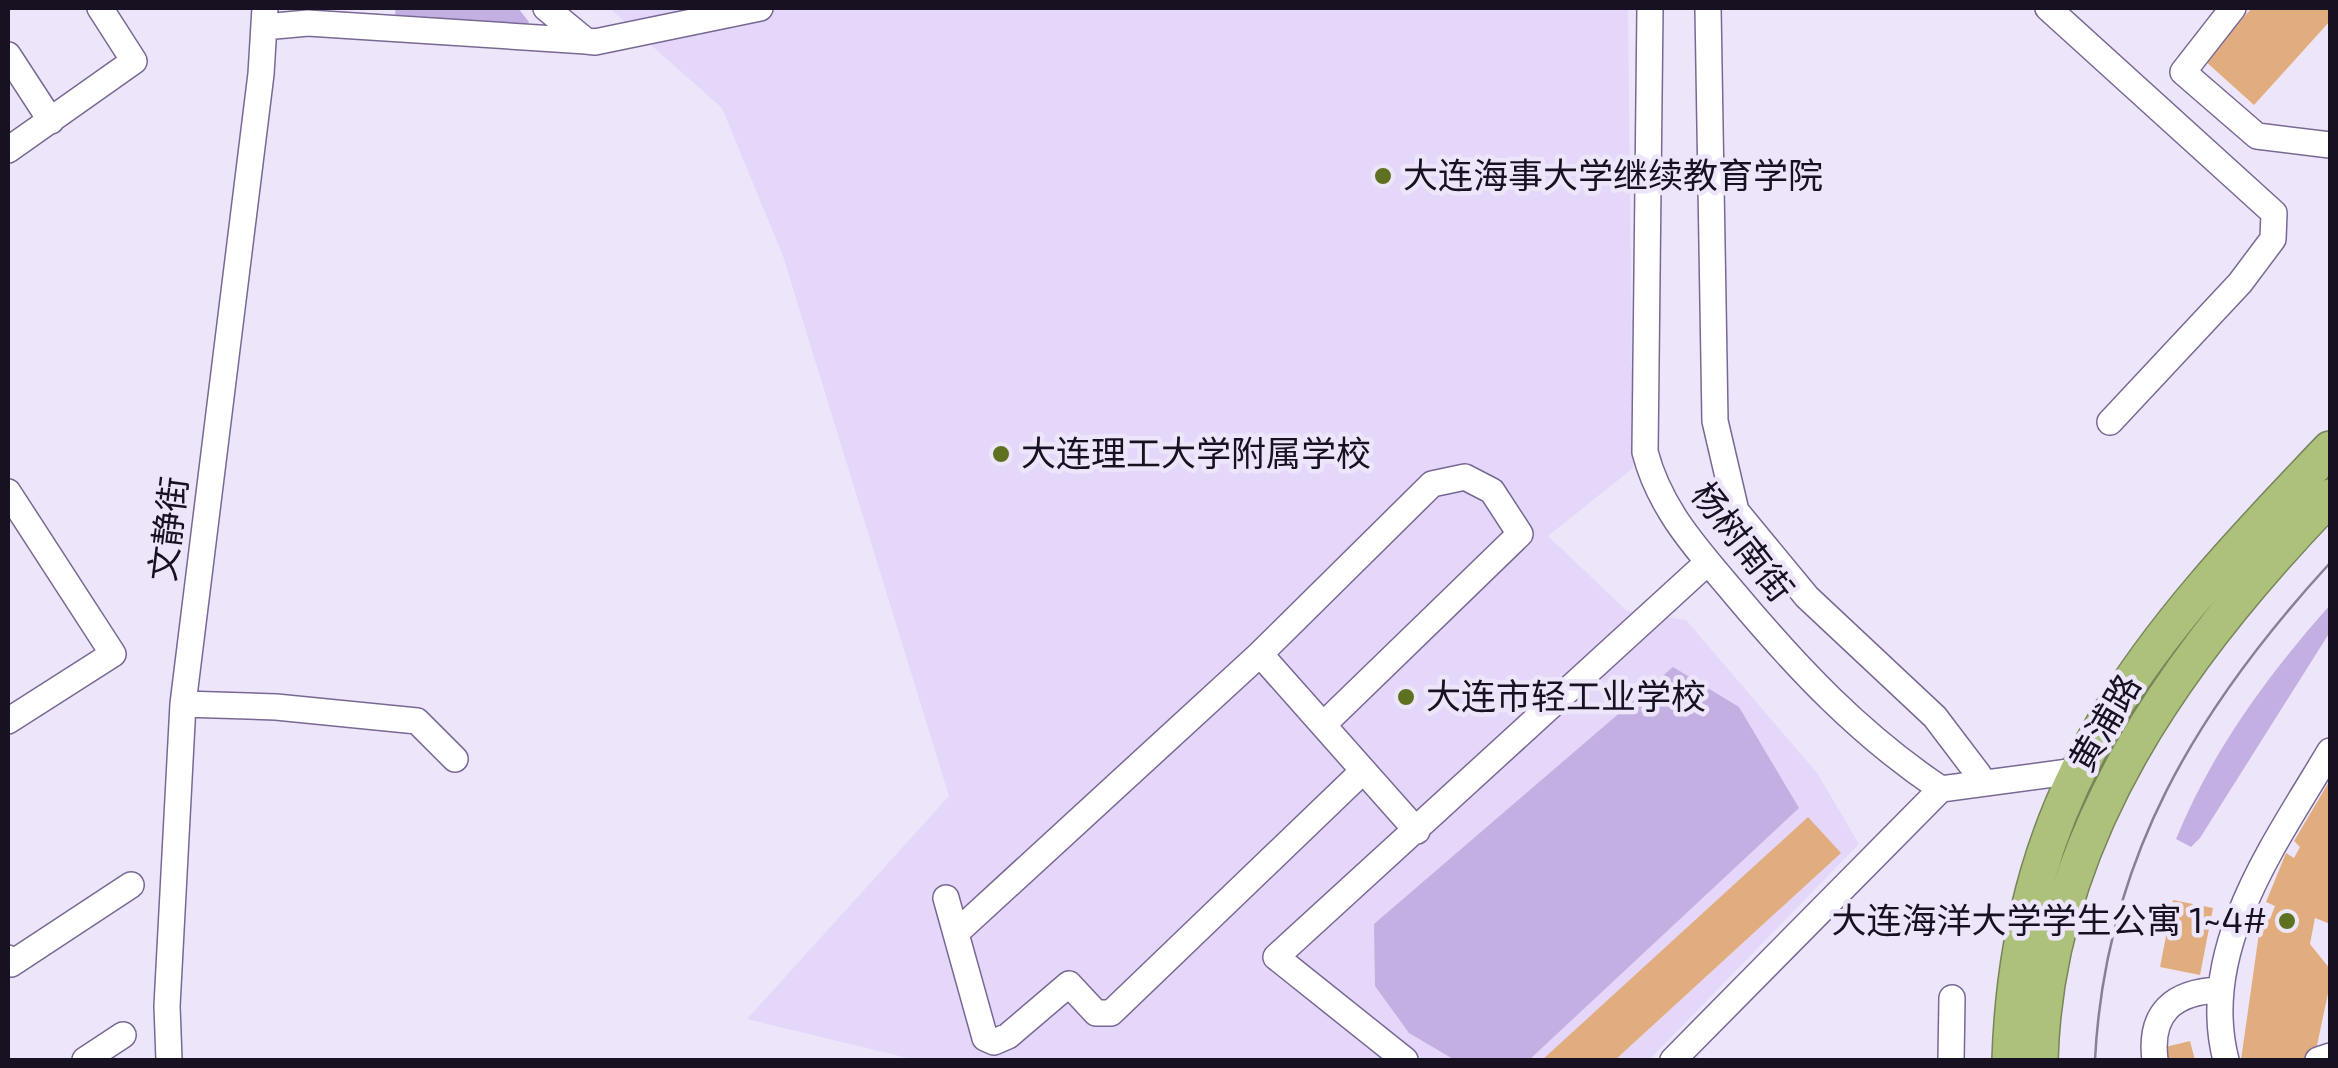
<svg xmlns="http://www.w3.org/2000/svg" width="2338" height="1068" viewBox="0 0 2338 1068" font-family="'Exo 2','Noto Sans SC',sans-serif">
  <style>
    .built { fill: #e4d7fa }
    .green { fill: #c3afe1 }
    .building { fill: #e2ad7e }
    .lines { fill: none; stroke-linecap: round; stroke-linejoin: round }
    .minor-casing { stroke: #796894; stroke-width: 28 }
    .highway-casing { stroke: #78845b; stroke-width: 38 }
    .minor { stroke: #fff; stroke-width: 25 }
    .highway { stroke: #acc27a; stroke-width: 35 }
    .tram { stroke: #888193; stroke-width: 2.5 }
    .poi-dot { fill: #5d7120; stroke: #ede6fa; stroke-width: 4 }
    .labels { text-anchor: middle; stroke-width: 9; stroke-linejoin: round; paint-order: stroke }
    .poi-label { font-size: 35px; fill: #181122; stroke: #ede6fa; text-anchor: start }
    .street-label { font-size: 35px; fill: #181122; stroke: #ede6fa }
  </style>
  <rect width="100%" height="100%" fill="#ede6fa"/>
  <path class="built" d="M609,8H1628L1633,468L1548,536L1627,611L1686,620L1817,773L1859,844L1649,1060H916L747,1019L949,796L783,256L722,108Z"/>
  <path class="green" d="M395,8H518L529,22L525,27L396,23Z
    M2330,605V632L2200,838L2191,847L2176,839C2212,751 2267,676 2330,605Z
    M1673,667L1739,707L1799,808L1529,1060L1453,1059L1409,1033L1375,986L1374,924Z"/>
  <path class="building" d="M2252,8H2330V21L2254,105L2204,60Z
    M2330,780V924L2315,918L2310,944L2330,969V984L2315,1055L2306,1060H2241L2261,919H2270L2275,906L2266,902L2286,853L2294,858L2300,847L2294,841Z
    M1808,817L1841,853L1615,1060H1542Z
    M2173,900L2213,908L2200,975L2160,967Z
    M2190,1041L2195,1060H2160L2157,1049Z"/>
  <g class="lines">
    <defs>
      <path id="minor" d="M546,8L586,41L595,42L760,8
        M1650,8L1645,452C1660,510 1698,550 1735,594C1797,668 1860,735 1941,789L2076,771
        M1708,8L1715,421L1736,511L1807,597L1935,717L1979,775
        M2048,8L2274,213L2273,239L2240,283L2110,422
        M2233,8L2183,72L2257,136L2330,145
        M264,27L308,23L586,41
        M8,55L51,121
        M8,150L134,61L100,8
        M8,492L113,654L8,721
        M1260,654L1417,831
        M183,704L276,707L417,721L455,759
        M946,898L985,1038L994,1042L1008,1036L1069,984L1096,1013H1111L1363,771
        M956,933L1260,654L1432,484L1465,477L1492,491L1520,534L1323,725
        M8,958L11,964L131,885
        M85,1060L123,1035
        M169,1060L167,1006L183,704L261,74L265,8
        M1405,1060L1276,957L1708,562
        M1673,1060L1941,789
        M1951,1060L1952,998
        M2155,1060C2149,1012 2174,992 2219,990
        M2226,1060C2197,949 2276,842 2330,751
        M2318,1060L2330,1056"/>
      <path id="highway" d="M2010,1060C2019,782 2147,640 2330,449
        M2040,1060C2046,835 2180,652 2330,497"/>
    </defs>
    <use href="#minor" class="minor-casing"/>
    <use href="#highway" class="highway-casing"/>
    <use href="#minor" class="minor"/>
    <use href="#highway" class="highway"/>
    <path class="tram" d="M2095,1060C2105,860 2197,708 2330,563"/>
  </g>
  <g class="poi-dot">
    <circle cx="1383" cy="176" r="10"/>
    <circle cx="1001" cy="454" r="10"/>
    <circle cx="1406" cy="697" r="10"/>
    <circle cx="2287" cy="921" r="10"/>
  </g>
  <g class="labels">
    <g class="poi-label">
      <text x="1403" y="188">大连海事大学继续教育学院</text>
      <text x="1021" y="466">大连理工大学附属学校</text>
      <text x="1426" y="709">大连市轻工业学校</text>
      <text x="2267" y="933" text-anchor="end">大连海洋大学学生公寓 1~4#</text>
    </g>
    <g class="street-label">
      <text transform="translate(169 529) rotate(-83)" y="12">文静街</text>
      <text transform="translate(1742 542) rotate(52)" y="12">杨树南街</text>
      <text transform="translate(2105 723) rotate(-60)" y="12">黄浦路</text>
    </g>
  </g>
  <rect width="2338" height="1068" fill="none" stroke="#181122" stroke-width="20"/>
</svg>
